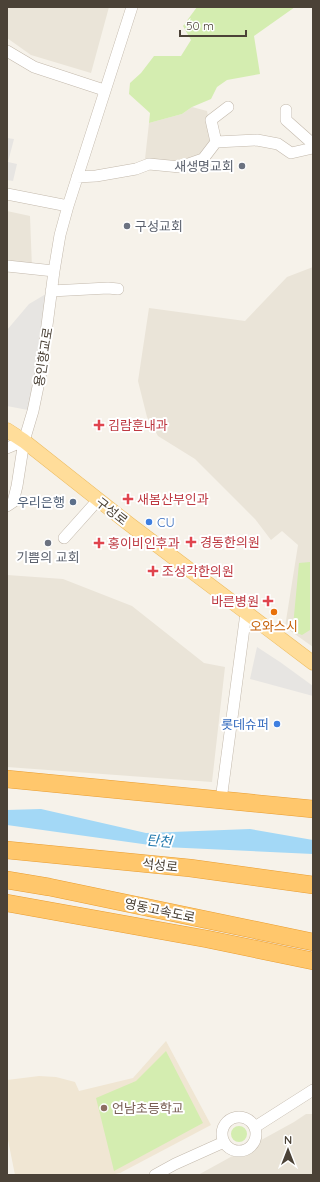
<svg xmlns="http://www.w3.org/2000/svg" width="320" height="1182" viewBox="0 0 320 1182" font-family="Quicksand,'Noto Sans KR',sans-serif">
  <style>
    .residential { fill: #eae4d8 }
    .education { fill: #f0e6d3 }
    .green { fill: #d4edb0 }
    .parking { fill: #e7e5e2 }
    .water { fill: #a3d8f6 }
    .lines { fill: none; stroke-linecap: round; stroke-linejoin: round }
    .minor-casing { stroke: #c3b9ac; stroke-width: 12 }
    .major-casing { stroke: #edbc61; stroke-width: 15 }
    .highway-casing { stroke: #e99d31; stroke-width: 18 }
    .minor { stroke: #fff; stroke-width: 11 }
    .major { stroke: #ffdd9a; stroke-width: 14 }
    .highway { stroke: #ffc76c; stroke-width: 17 }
    .worship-dot { fill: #6b7280; stroke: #fff; stroke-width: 1.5 }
    .health-dot { fill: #e0444e; stroke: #fff; stroke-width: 1.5 }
    .service-dot { fill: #5c6f8a; stroke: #fff; stroke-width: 1.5 }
    .shop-dot { fill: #3f7fe0; stroke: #fff; stroke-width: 1.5 }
    .food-dot { fill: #e8710a; stroke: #fff; stroke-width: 1.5 }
    .education-dot { fill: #8d6e63; stroke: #fff; stroke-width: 1.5 }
    .labels { text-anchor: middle; stroke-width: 4; stroke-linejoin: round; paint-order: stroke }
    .worship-label { font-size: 13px; fill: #5b616d; stroke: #fff; text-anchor: end }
    .street-label { font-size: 13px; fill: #4b4237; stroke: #fff }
    .health-label { font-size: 13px; fill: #be3a42; stroke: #fff; text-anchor: start }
    .service-label { font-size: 13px; fill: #4e5e75; stroke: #fff; text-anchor: end }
    .shop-label { font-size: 13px; fill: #366cbe; stroke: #fff; text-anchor: start }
    .food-label { font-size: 13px; fill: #c56008; stroke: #fff }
    .education-label { font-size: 13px; fill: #785e54; stroke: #fff; text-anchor: start }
    .water-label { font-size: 14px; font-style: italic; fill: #257baf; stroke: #fff }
  </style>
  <rect width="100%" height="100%" fill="#f6f2ea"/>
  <path class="residential" d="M7,7H109L91,73L31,55L7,38Z
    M192,107L207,111L213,143L201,155L182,164H167L145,159L149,123L182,114Z
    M7,211L30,216L32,268L7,263Z
    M313,267V647L285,627L298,545L282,531L271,540L255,519L195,459L158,436L147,417L138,381L149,308L245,321L287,277Z
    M7,575L63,579L132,606L204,663L225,667L212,782L7,767Z
    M306,1114H313V1175H198L294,1122Z"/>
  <path class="education" d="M166,1041L211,1125L120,1173L110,1175H15L7,1135V1080L39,1076L56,1077L75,1082L79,1091L133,1078Z"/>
  <path class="green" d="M197,7H295L254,36L260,74L227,80L217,87L211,99L192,107L182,114L149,123L150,113L129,94L130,83L141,73L154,56H181L191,40L183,26Z
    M310,562V630L302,635L297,633L293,626L299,563Z
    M166,1051L203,1123L114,1171L96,1098L136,1081Z
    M231 1134a8 8 0 1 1 16 0a8 8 0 1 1-16 0Z"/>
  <path class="parking" d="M7,138L14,139L8,162L17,164L13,181L7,180Z
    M51,291L33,411L7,406V330L29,304Z
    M257,647L280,662L313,686V696L250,679Z"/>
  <path class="water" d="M41,809L146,833L250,829L313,840V854L164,847L7,825V810Z"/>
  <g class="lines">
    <defs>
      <path id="minor" d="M7,51L34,67L104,90
        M286,110V120L313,144
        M216,142L211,120L228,107
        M77,177L96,176L136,169L149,164L180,167L203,159L216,142L257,140L278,144L291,153L313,148
        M7,194L68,206
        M7,266L54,271
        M51,291L108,288L118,289
        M7,448L24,441
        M7,506L13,502L17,486L24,441L33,411L41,372L54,271L60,235L68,206L132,7
        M64,538L98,500
        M221,800L246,613
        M222 1134a17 17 0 1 1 34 0a17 17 0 1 1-34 0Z
        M255,1127L313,1090
        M155,1175L175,1164L224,1142"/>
      <path id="major" d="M7,430L24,441L129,524L313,663"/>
      <path id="highway" d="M7,779L313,809
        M7,850L190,868L313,885
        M7,880L49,887L313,942
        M7,903L207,939L313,961"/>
    </defs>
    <use href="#minor" class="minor-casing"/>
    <use href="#major" class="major-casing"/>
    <use href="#highway" class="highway-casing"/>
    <use href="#minor" class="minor"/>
    <use href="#major" class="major"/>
    <use href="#highway" class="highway"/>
  </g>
  <g class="worship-dot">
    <circle cx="242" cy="166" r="4"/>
    <circle cx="127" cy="226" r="4"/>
    <circle cx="48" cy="543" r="4"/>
  </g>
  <g class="health-dot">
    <path d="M97 419h4v4h4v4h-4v4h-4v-4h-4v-4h4z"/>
    <path d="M126 493h4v4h4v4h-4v4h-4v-4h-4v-4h4z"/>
    <path d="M189 536h4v4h4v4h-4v4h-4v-4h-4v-4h4z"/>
    <path d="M97 537h4v4h4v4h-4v4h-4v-4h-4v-4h4z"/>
    <path d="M151 565h4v4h4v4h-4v4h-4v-4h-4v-4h4z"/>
    <path d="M266 595h4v4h4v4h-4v4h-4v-4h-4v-4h4z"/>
  </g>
  <circle class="service-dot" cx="73" cy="502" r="4"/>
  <g class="shop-dot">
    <circle cx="149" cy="522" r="4"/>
    <circle cx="277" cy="724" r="4"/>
  </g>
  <circle class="food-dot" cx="274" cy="612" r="4"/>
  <circle class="education-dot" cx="104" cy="1108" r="4"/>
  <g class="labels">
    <g class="worship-label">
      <text x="234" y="171">새생명교회</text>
      <text x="135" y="231" text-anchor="start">구성교회</text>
      <text x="48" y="562" text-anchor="middle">기쁨의 교회</text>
    </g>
    <g class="street-label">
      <text transform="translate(43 357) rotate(-81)" y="5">용인향교로</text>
      <text transform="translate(112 511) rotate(38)" y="5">구성로</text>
      <text transform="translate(160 865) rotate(6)" y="5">석성로</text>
      <text transform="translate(160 910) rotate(12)" y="5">영동고속도로</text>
    </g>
    <g class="health-label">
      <text x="108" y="430">김람훈내과</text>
      <text x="137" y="504">새봄산부인과</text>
      <text x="200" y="547">경동한의원</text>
      <text x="108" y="548">홍이비인후과</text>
      <text x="162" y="576">조성각한의원</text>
      <text x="259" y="606" text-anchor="end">바른병원</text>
    </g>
    <g class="service-label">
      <text x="65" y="507">우리은행</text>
    </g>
    <g class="shop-label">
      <text x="157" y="527">CU</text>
      <text x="269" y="729" text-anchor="end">롯데슈퍼</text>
    </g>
    <g class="food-label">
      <text x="274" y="631">오와스시</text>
    </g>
    <g class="education-label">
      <text x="112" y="1113">언남초등학교</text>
    </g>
    <g class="water-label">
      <text transform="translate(159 841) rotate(5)" y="5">탄천</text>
    </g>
  </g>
  <rect width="320" height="1182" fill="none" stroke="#4b4237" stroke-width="16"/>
  <g transform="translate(288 1150)" stroke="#ffffff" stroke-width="3" paint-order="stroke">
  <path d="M0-3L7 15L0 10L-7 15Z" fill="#4b4237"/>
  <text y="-6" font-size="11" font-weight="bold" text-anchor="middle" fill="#4b4237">N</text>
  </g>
  <path d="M180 30v6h66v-6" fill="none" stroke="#4b4237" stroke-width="2"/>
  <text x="186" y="30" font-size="12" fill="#4b4237" stroke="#ffffff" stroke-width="3" paint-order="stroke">50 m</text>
</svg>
